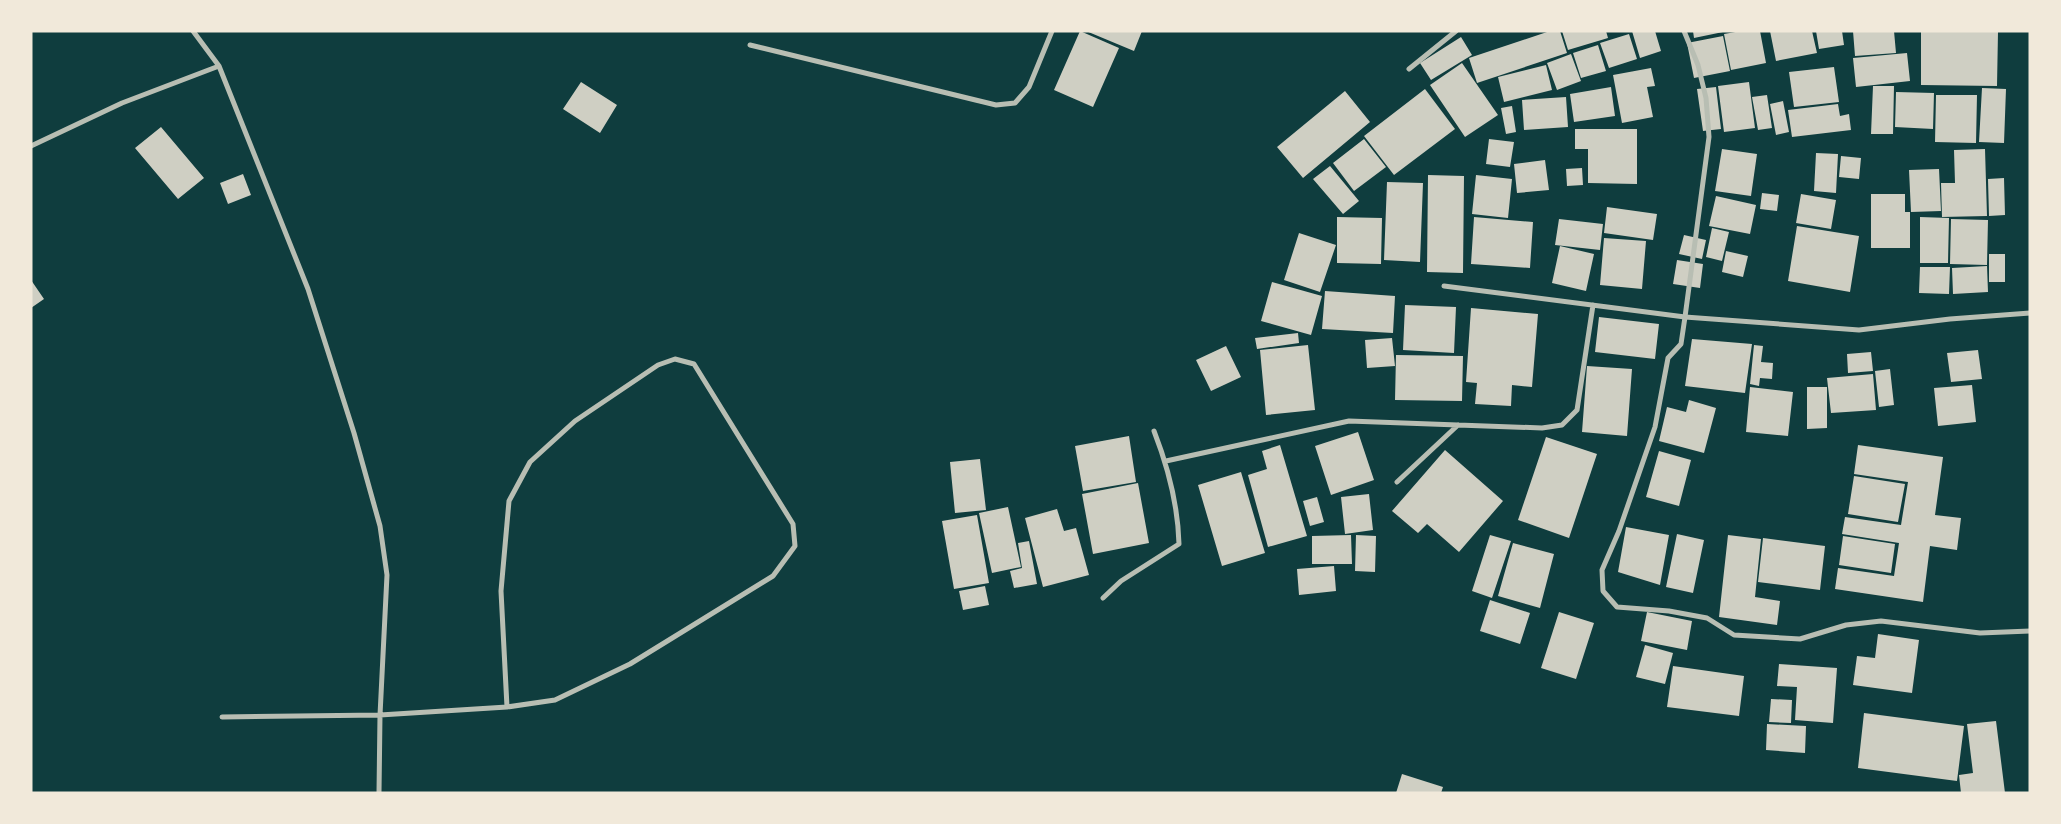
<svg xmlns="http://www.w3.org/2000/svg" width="2061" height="824" viewBox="0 0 2061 824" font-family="'DM Sans',sans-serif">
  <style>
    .building { fill: #cfcfc3 }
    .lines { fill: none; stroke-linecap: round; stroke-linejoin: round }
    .minor { stroke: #b8beb3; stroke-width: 5 }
  </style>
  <rect width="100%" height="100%" fill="#0f3d3e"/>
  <path class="building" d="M1080,31L1119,48L1093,107L1054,90Z
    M1086,31H1142L1134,51Z
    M1550,31H1560L1567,53L1477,83L1469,58Z
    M1562,31H1606L1608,38L1568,50Z
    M1632,31H1655L1661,51L1640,58Z
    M1693,31H1723V32L1694,38Z
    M1741,31H1760L1766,63L1731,70L1724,34Z
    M1770,31H1812L1817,53L1776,61Z
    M1816,31H1842L1844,45L1819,49Z
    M1853,31H1894L1896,53L1855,56Z
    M1921,31L1998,32L1997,86L1921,85Z
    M1629,34L1637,59L1609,68L1600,43Z
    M1723,36L1730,71L1694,78L1687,43Z
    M1461,37L1472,55L1431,80L1420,63Z
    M1598,45L1606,71L1581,78L1573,53Z
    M1907,53L1910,81L1856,87L1853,58Z
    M1571,54L1581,81L1557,90L1547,63Z
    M1462,63L1498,115L1465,137L1430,85Z
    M1546,65L1552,90L1504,102L1498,77Z
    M1834,67L1839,102L1794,107L1789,72Z
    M1651,68L1655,86L1647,87L1653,117L1622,123L1613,75Z
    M581,82L617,105L600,133L563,109Z
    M1749,82L1755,128L1724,132L1718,86Z
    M1873,86H1894L1893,134H1871Z
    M1611,87L1615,116L1574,122L1570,94Z
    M1716,87L1721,129L1703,131L1697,89Z
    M1982,88L2006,89L2004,143L1979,142Z
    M1425,89L1455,129L1394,175L1364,136Z
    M1345,91L1370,122L1303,178L1277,147Z
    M1896,92L1934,93L1933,129L1895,127Z
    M1767,95L1772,128L1758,130L1752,97Z
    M1936,95H1977L1976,143L1935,142Z
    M1566,97L1568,127L1524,130L1522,100Z
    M1783,101L1789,132L1776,135L1770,104Z
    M1838,104L1840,116L1849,114L1851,130L1792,137L1788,110Z
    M1512,106L1516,132L1506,134L1501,108Z
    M161,127L204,178L178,199L135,148Z
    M1575,129H1637V184L1588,183V149H1575Z
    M1364,139L1386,167L1354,191L1333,163Z
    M1489,139L1514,142L1510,167L1486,164Z
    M1722,149L1757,154L1751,196L1715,191Z
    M1985,149L1987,216L1942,217L1941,183H1955L1954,150Z
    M1816,153L1838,154L1836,193L1814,191Z
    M1841,156L1861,158L1859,179L1839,177Z
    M1545,160L1549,190L1517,193L1514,164Z
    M1330,166L1359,201L1343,214L1313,179Z
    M1582,168L1583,185L1567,186L1566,169Z
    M1939,169L1941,211L1911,212L1909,170Z
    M243,174L251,195L228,204L220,183Z
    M1428,175L1464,176L1463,273L1427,272Z
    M1476,175L1512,179L1508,218L1472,214Z
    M2004,178L2005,215L1989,216L1988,179Z
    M1387,182L1423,183L1420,262L1384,260Z
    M1762,193L1779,195L1777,211L1760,209Z
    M1801,194L1836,200L1831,229L1796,223Z
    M1871,194H1905V212H1910V248H1871Z
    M1716,196L1756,205L1750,234L1709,226Z
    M1607,207L1657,214L1653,240L1604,233Z
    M1337,217L1382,218L1381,264L1337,263Z
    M1474,217L1533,222L1530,268L1471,264Z
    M1920,217L1949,218L1948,263H1920Z
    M1559,219L1603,224L1600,250L1555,245Z
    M1951,219L1988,220L1987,265L1950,264Z
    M1797,226L1859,236L1850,292L1788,281Z
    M1712,228L1729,232L1722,261L1706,257Z
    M1299,233L1336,245L1320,292L1284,280Z
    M1684,235L1706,240L1702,259L1679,254Z
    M1604,238L1646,241L1642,289L1600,285Z
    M1560,246L1594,254L1586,291L1552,283Z
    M1726,251L1748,256L1743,277L1722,272Z
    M1989,254H2005V282H1989Z
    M1677,260L1703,264L1700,288L1673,284Z
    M1987,266L1988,292L1953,294L1952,268Z
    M1920,267H1950L1949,294L1919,293Z
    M31,280L44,299L31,308Z
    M1272,282L1322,296L1311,335L1261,321Z
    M1325,291L1395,296L1393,333L1322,329Z
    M1405,305L1456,307L1454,353L1403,350Z
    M1471,308L1538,314L1532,387L1512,385L1511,406L1475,404L1477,383L1466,382Z
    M1599,317L1659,324L1655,359L1595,352Z
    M1298,333L1299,343L1257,349L1255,338Z
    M1392,338L1395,366L1367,368L1365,340Z
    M1692,339L1752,344L1745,393L1685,386Z
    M1308,345L1315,410L1266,415L1260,350Z
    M1754,345L1763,346L1761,362L1773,363L1772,379L1760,378L1759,386L1750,384Z
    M1226,346L1241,377L1211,391L1196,360Z
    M1978,350L1982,379L1951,382L1947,353Z
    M1871,352L1873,371L1848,373L1847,354Z
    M1396,355L1463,356L1462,401L1395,400Z
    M1587,366L1632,369L1627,436L1582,432Z
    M1890,369L1894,405L1879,407L1875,371Z
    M1873,374L1876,410L1831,413L1827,378Z
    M1972,385L1976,422L1938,426L1934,388Z
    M1750,387L1793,392L1788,436L1746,432Z
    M1807,387H1827V428L1807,429Z
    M1689,400L1716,408L1704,453L1659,441L1667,407L1686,412Z
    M1358,432L1374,480L1331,495L1315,446Z
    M1129,436L1136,482L1083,491L1075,446Z
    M1546,437L1597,454L1569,538L1518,520Z
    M1280,445L1307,536L1268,547L1248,475L1267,469L1262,451Z
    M1858,445L1943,457L1935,515L1961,518L1957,550L1930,546L1923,602L1835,589L1838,568L1894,576L1899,543L1842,534L1845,517L1901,525L1908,482L1854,474Z
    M1445,450L1503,501L1459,552L1427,524L1418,533L1392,511Z
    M1659,451L1691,460L1679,506L1646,497Z
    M980,459L986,510L955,513L950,462Z
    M1241,472L1265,553L1222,566L1198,485Z
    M1854,476L1905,484L1898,522L1848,514Z
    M1138,483L1149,543L1093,554L1082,494Z
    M1369,494L1373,530L1345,534L1341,497Z
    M1317,497L1324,522L1310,526L1303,501Z
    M1008,507L1021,567L992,573L979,513Z
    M1057,509L1064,531L1076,528L1089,575L1043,587L1025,518Z
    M977,515L989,583L954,589L942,521Z
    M1626,527L1669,535L1660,585L1618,572Z
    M1677,534L1704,540L1693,593L1666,587Z
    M1351,535L1352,564H1312V536Z
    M1356,535L1376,536L1375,572L1355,571Z
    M1490,535L1511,541L1492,598L1472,591Z
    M1728,535L1761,539L1755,597L1780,601L1777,625L1719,617Z
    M1843,536L1895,544L1891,573L1839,565Z
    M1763,538L1825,546L1820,590L1758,582Z
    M1029,541L1037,584L1014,588L1010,571L1022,568L1018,543Z
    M1513,543L1554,554L1540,608L1498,596Z
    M1334,566L1336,591L1299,595L1297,569Z
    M985,586L989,605L963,610L959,591Z
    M1490,600L1530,613L1520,644L1480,631Z
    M1559,612L1594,623L1576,679L1541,668Z
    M1647,612L1692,621L1687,650L1641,641Z
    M1878,634L1919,640L1912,693L1853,685L1857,656L1875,658Z
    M1645,645L1673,653L1665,684L1636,677Z
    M1779,664L1837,668L1833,723L1795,720L1797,687L1777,686Z
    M1673,666L1744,676L1739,716L1667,707Z
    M1771,699L1792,700L1791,723L1769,722Z
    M1864,713L1964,726L1957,781L1858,768Z
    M1996,721L2005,793H1961L1959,775L1973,773L1967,724Z
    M1767,724L1806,726L1805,753L1766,750Z
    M1402,774L1443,787L1441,793H1396Z"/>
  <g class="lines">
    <path class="minor" d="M193,31L219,66L308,289L354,433L380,526L387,575L380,715L379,793
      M1684,31L1698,65L1706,98L1709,137L1685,317L1681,344L1668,358L1655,427L1619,531L1602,570L1603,591L1617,607L1669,611L1707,618L1734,635L1800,639L1846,625L1881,621L1980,633L2030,631
      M750,45L996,105L1015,103L1029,87L1052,31
      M1409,69L1456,31
      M31,146L122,103L219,66
      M1444,286L1685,317L1859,330L1950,319L2030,313
      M1166,461L1349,421L1542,428L1562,425L1577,410L1593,305
      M1397,482L1458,425
      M1103,598L1121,581L1179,544C1178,505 1168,467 1154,431
      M222,717L380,715L507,707L555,700L630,664L773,576L795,546L793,524L694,364L675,359L658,365L575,421L530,462L509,501L501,591L507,707"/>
  </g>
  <rect width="2061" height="824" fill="none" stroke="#f1e9da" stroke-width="65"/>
</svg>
